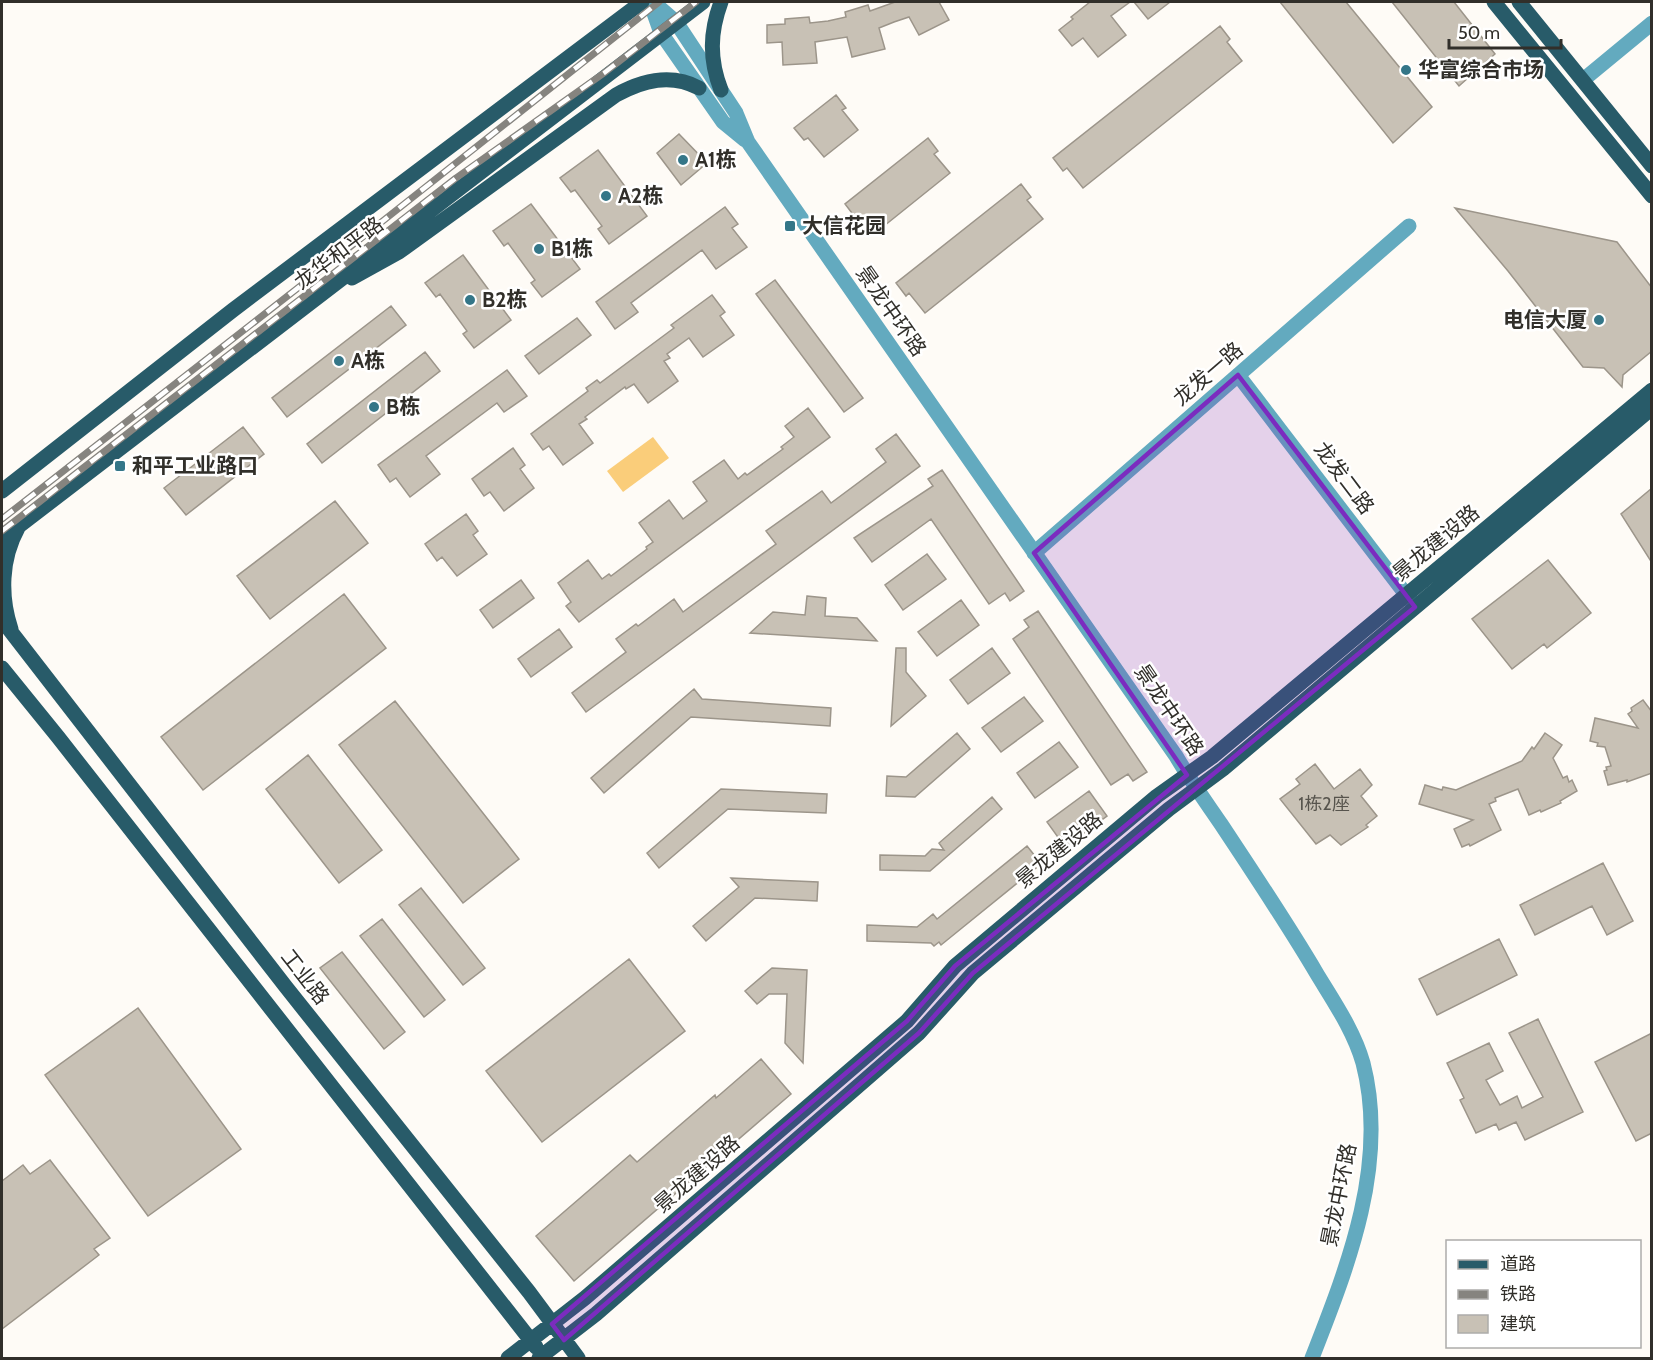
<svg xmlns="http://www.w3.org/2000/svg" width="1653" height="1360" viewBox="0 0 1653 1360" font-family="Cabin,'Noto Sans SC',sans-serif">
  <style>
    .water { fill: #facd7a }
    .building { fill: #c8c1b5; stroke: #9c958a; stroke-width: 1.5 }
    .lines { fill: none; stroke-linecap: round; stroke-linejoin: round }
    .minor { stroke: #63aabf; stroke-width: 15 }
    .major { stroke: #285b69; stroke-width: 15 }
    .rail-casing { stroke: #86847f; stroke-width: 7 }
    .rail { stroke: #fff; stroke-width: 4.5; stroke-dasharray: 14; stroke-linecap: butt }
    .marked { fill: #7b2cbf; fill-opacity: 0.2; stroke: #7b2cbf; stroke-width: 4.5; stroke-linejoin: round }
    .poi-dot { fill: #347688; stroke: #fff; stroke-width: 2 }
    .labels { text-anchor: middle; stroke-width: 5; stroke-linejoin: round; paint-order: stroke }
    .number-label { font-size: 18px; fill: #57544d }
    .poi-label { font-size: 21px; font-weight: bold; fill: #312f2a; stroke: #fff; text-anchor: start }
    .street-label { font-size: 21px; fill: #312f2a; stroke: #fff }
  </style>
  <rect width="100%" height="100%" fill="#fefbf6"/>
  <path class="water" d="M653,437L669,458L623,492L607,471Z"/>
  <path class="building" d="M895,2H939L949,20L919,35L909,17L894,22L879,28L885,49L852,57L847,37L815,42L817,63L783,65L782,42L767,43V25L785,24V19L809,17L810,23L828,21L846,17L845,12L868,5L870,11Z
    M1090,2H1130L1111,16L1126,35L1098,57L1083,38L1072,46L1059,30L1073,19L1071,17Z
    M1134,2H1170L1148,19Z
    M1280,2H1346L1432,107L1393,143Z
    M1392,2H1454L1495,54L1459,86Z
    M1220,26L1230,39L1227,42L1242,61L1083,188L1067,168L1063,171L1053,158Z
    M836,95L846,108L842,110L858,130L824,157L808,138L804,140L794,128Z
    M679,134L707,163L681,185L657,153Z
    M928,138L938,151L934,154L950,173L874,234L858,214L855,217L845,204Z
    M598,150L647,216L609,244L598,229L602,226L575,190L571,192L560,178Z
    M1021,184L1031,197L1027,200L1043,219L925,313L909,293L906,296L896,283Z
    M531,204L580,269L542,297L531,283L535,280L508,243L504,246L493,231Z
    M725,207L738,224L732,228L747,247L716,269L702,250L631,303L638,312L615,329L596,302Z
    M1455,208L1617,242L1652,288V351L1623,375L1622,387L1604,368L1583,367L1508,271Z
    M463,255L511,320L474,348L463,334L467,331L440,294L436,297L425,283Z
    M775,280L863,398L844,412L756,294Z
    M712,295L725,312L720,316L734,335L703,357L689,338L667,354L670,358L664,361L678,381L648,403L634,384L626,389L625,387L585,417L587,419L579,424L593,443L563,465L549,446L543,450L531,434L588,391L586,388L597,380L600,383L674,328L671,325Z
    M391,306L406,325L287,417L272,398Z
    M577,318L591,335L539,374L525,356Z
    M425,352L440,371L322,463L307,444Z
    M507,370L527,396L504,412L497,403L426,456L440,474L410,497L396,478L390,482L378,465Z
    M808,408L830,437L579,622L566,606L571,602L558,583L588,560L602,579L609,574L611,576L647,549L646,547L653,542L639,523L669,500L683,519L707,501L693,482L724,460L738,479L745,473L747,475L783,449L781,447L794,437L785,426Z
    M243,427L264,454L186,515L164,488Z
    M896,434L920,466L586,712L572,693L626,652L616,639L636,624L638,626L674,599L683,612L776,544L766,531L822,491L831,503L886,462L876,449Z
    M513,448L525,465L520,469L534,488L504,511L490,492L484,496L472,479Z
    M942,470L1024,591L1010,601L1005,593L989,604L931,519L872,562L854,538L933,486L928,479Z
    M1652,488V563L1621,514Z
    M335,501L368,543L270,619L237,576Z
    M466,514L478,531L473,535L487,554L457,576L442,557L437,561L425,544Z
    M927,554L946,579L903,610L885,585Z
    M1548,560L1591,613L1547,648L1544,644L1512,669L1472,619Z
    M521,580L534,598L493,628L480,610Z
    M344,594L386,648L203,790L161,737Z
    M807,596L826,598L825,616L857,618L877,641L750,633L773,612L805,615Z
    M961,600L979,625L937,656L918,632Z
    M1038,611L1147,772L1133,781L1128,774L1111,785L1013,639L1029,627L1024,620Z
    M559,629L572,647L531,677L518,659Z
    M896,648H906V672L926,696L891,726Z
    M992,648L1010,673L968,704L950,680Z
    M694,689L702,699L831,708L830,726L691,717L604,793L591,778Z
    M1024,697L1043,721L1001,752L982,728Z
    M1643,700L1652,712V773L1627,782V780L1608,785L1604,771L1607,770L1606,767L1611,766L1605,747L1597,746L1598,743L1590,741L1595,718L1638,728L1628,714L1632,711L1631,708Z
    M395,701L519,859L463,903L339,745Z
    M957,733L970,749L915,797L886,796L887,776L906,777Z
    M1545,733L1562,745L1553,758L1563,778L1567,776L1569,782L1572,780L1577,791L1560,801L1561,803L1541,812L1540,810L1529,815L1518,789L1495,798L1496,801L1489,804L1501,830L1470,846L1469,844L1462,847L1454,829L1473,820L1419,804L1425,785L1442,790L1443,787L1456,790L1522,761L1532,747L1534,749Z
    M1059,742L1078,767L1035,798L1017,773Z
    M308,755L382,850L339,883L266,789Z
    M1315,764L1334,789L1360,769L1372,785L1361,796L1377,816L1366,825L1368,827L1341,845L1330,835L1316,844L1280,799L1300,784L1296,779Z
    M721,789L827,794L826,813L728,809L659,868L647,853Z
    M1089,791L1107,816L1065,847L1047,822Z
    M992,797L1002,809L930,871L880,870V855L925,856L932,849L944,850L939,843Z
    M1027,846L1039,861L1034,865L1036,868L941,945L939,942L934,946L931,943L867,941V925L917,927L933,914L937,919Z
    M1603,863L1633,921L1607,935L1592,906L1535,935L1520,905Z
    M731,878L818,882L817,901L755,898L706,941L693,926L739,887Z
    M421,888L485,968L463,985L399,905Z
    M382,919L445,1000L424,1017L360,936Z
    M1499,939L1517,975L1437,1015L1419,979Z
    M342,952L405,1032L384,1049L320,968Z
    M629,959L685,1031L542,1142L486,1071Z
    M772,968L807,970L803,1063L785,1043L787,994H769L757,1004L745,991Z
    M138,1008L241,1149L148,1216L45,1075Z
    M1538,1019L1583,1112L1525,1140L1516,1122L1499,1130L1496,1124L1476,1133L1460,1100L1464,1098L1447,1063L1489,1043L1503,1071L1486,1080L1500,1105L1517,1096L1522,1108L1543,1097L1509,1033Z
    M1652,1033V1133L1636,1141L1595,1062Z
    M761,1059L791,1094L574,1281L536,1236L630,1155L637,1162L715,1095L716,1098Z
    M50,1160L110,1238L94,1249L99,1255L2,1329V1181L23,1165L30,1174Z"/>
  <g class="lines">
    <path class="minor" d="M650,2L661,33L723,122L745,140
      M653,2L676,22L736,113L748,142L1176,756C1190,780 1206,802 1221,824C1254,874 1287,923 1317,974C1334,1002 1354,1031 1363,1063C1389,1163 1348,1266 1312,1358
      M1583,80L1652,23
      M1238,375L1414,605
      M1034,553L1409,226"/>
    <path class="major" d="M1494,2L1652,196
      M1519,2L1652,166
      M721,90C709,59 710,32 721,2
      M352,278L399,252L616,95C643,80 671,73 699,88
      M2,491L233,310L642,2
      M2,539L703,2
      M2,620L286,987L529,1292L578,1358
      M11,629C0,596 1,559 18,528
      M2,668L58,737L536,1347
      M508,1358L585,1298L907,1021L955,966L1157,796L1212,757L1652,390
      M539,1358L596,1314L919,1033L973,973L1169,809L1223,769L1652,408"/>
    <defs>
      <path id="rail" d="M2,519L326,266L659,2
        M2,531L456,178L604,73L696,2"/>
    </defs>
    <use href="#rail" class="rail-casing"/>
    <use href="#rail" class="rail"/>
  </g>
  <path class="marked" d="M1238,375L1415,607L973,973L919,1033L564,1340L552,1324L907,1021L955,966L1187,775L1034,553Z"/>
  <g class="poi-dot">
    <circle cx="1406" cy="70" r="6"/>
    <circle cx="683" cy="160" r="6"/>
    <circle cx="606" cy="196" r="6"/>
    <rect x="784" y="220" width="12" height="12" rx="3"/>
    <circle cx="539" cy="249" r="6"/>
    <circle cx="470" cy="300" r="6"/>
    <circle cx="1599" cy="320" r="6"/>
    <circle cx="339" cy="361" r="6"/>
    <circle cx="374" cy="407" r="6"/>
    <rect x="114" y="460" width="12" height="12" rx="3"/>
  </g>
  <g class="labels">
    <g class="number-label">
      <text x="1324" y="810">1栋2座</text>
    </g>
    <g class="poi-label">
      <text x="1418" y="77">华富综合市场</text>
      <text x="695" y="167">A1栋</text>
      <text x="618" y="203">A2栋</text>
      <text x="802" y="233">大信花园</text>
      <text x="551" y="256">B1栋</text>
      <text x="482" y="307">B2栋</text>
      <text x="1587" y="327" text-anchor="end">电信大厦</text>
      <text x="351" y="368">A栋</text>
      <text x="386" y="414">B栋</text>
      <text x="132" y="473">和平工业路口</text>
    </g>
    <g class="street-label">
      <text transform="translate(339 253) rotate(-37)" y="7">龙华和平路</text>
      <text transform="translate(891 311) rotate(55)" y="7">景龙中环路</text>
      <text transform="translate(1208 374) rotate(-41)" y="7">龙发一路</text>
      <text transform="translate(1344 478) rotate(53)" y="7">龙发二路</text>
      <text transform="translate(1436 543) rotate(-40)" y="7">景龙建设路</text>
      <text transform="translate(1169 710) rotate(56)" y="7">景龙中环路</text>
      <text transform="translate(1059 850) rotate(-40)" y="7">景龙建设路</text>
      <text transform="translate(305 977) rotate(52)" y="7">工业路</text>
      <text transform="translate(697 1174) rotate(-41)" y="7">景龙建设路</text>
      <text transform="translate(1339 1195) rotate(-79)" y="7">景龙中环路</text>
    </g>
  </g>
  <rect width="1653" height="1360" fill="none" stroke="#312f2a" stroke-width="6"/>
  <rect x="1446" y="1240" width="195" height="108" fill="#ffffff" stroke="#adacaa" stroke-width="1.5"/>
  <rect x="1458" y="1260" width="30" height="9" fill="#285b69" stroke="#adacaa" stroke-width="1.5"/>
  <text x="1500" y="1270" font-size="18" fill="#312f2a">道路</text>
  <rect x="1458" y="1290" width="30" height="9" fill="#86847f" stroke="#adacaa" stroke-width="1.5"/>
  <text x="1500" y="1300" font-size="18" fill="#312f2a">铁路</text>
  <rect x="1458" y="1315" width="30" height="18" fill="#c8c1b5" stroke="#adacaa" stroke-width="1.5"/>
  <text x="1500" y="1330" font-size="18" fill="#312f2a">建筑</text>
  <path d="M1449 39v9h112v-9" fill="none" stroke="#312f2a" stroke-width="3"/>
  <text x="1458" y="39" font-size="18" fill="#312f2a" stroke="#ffffff" stroke-width="4.5" paint-order="stroke">50 m</text>
</svg>
